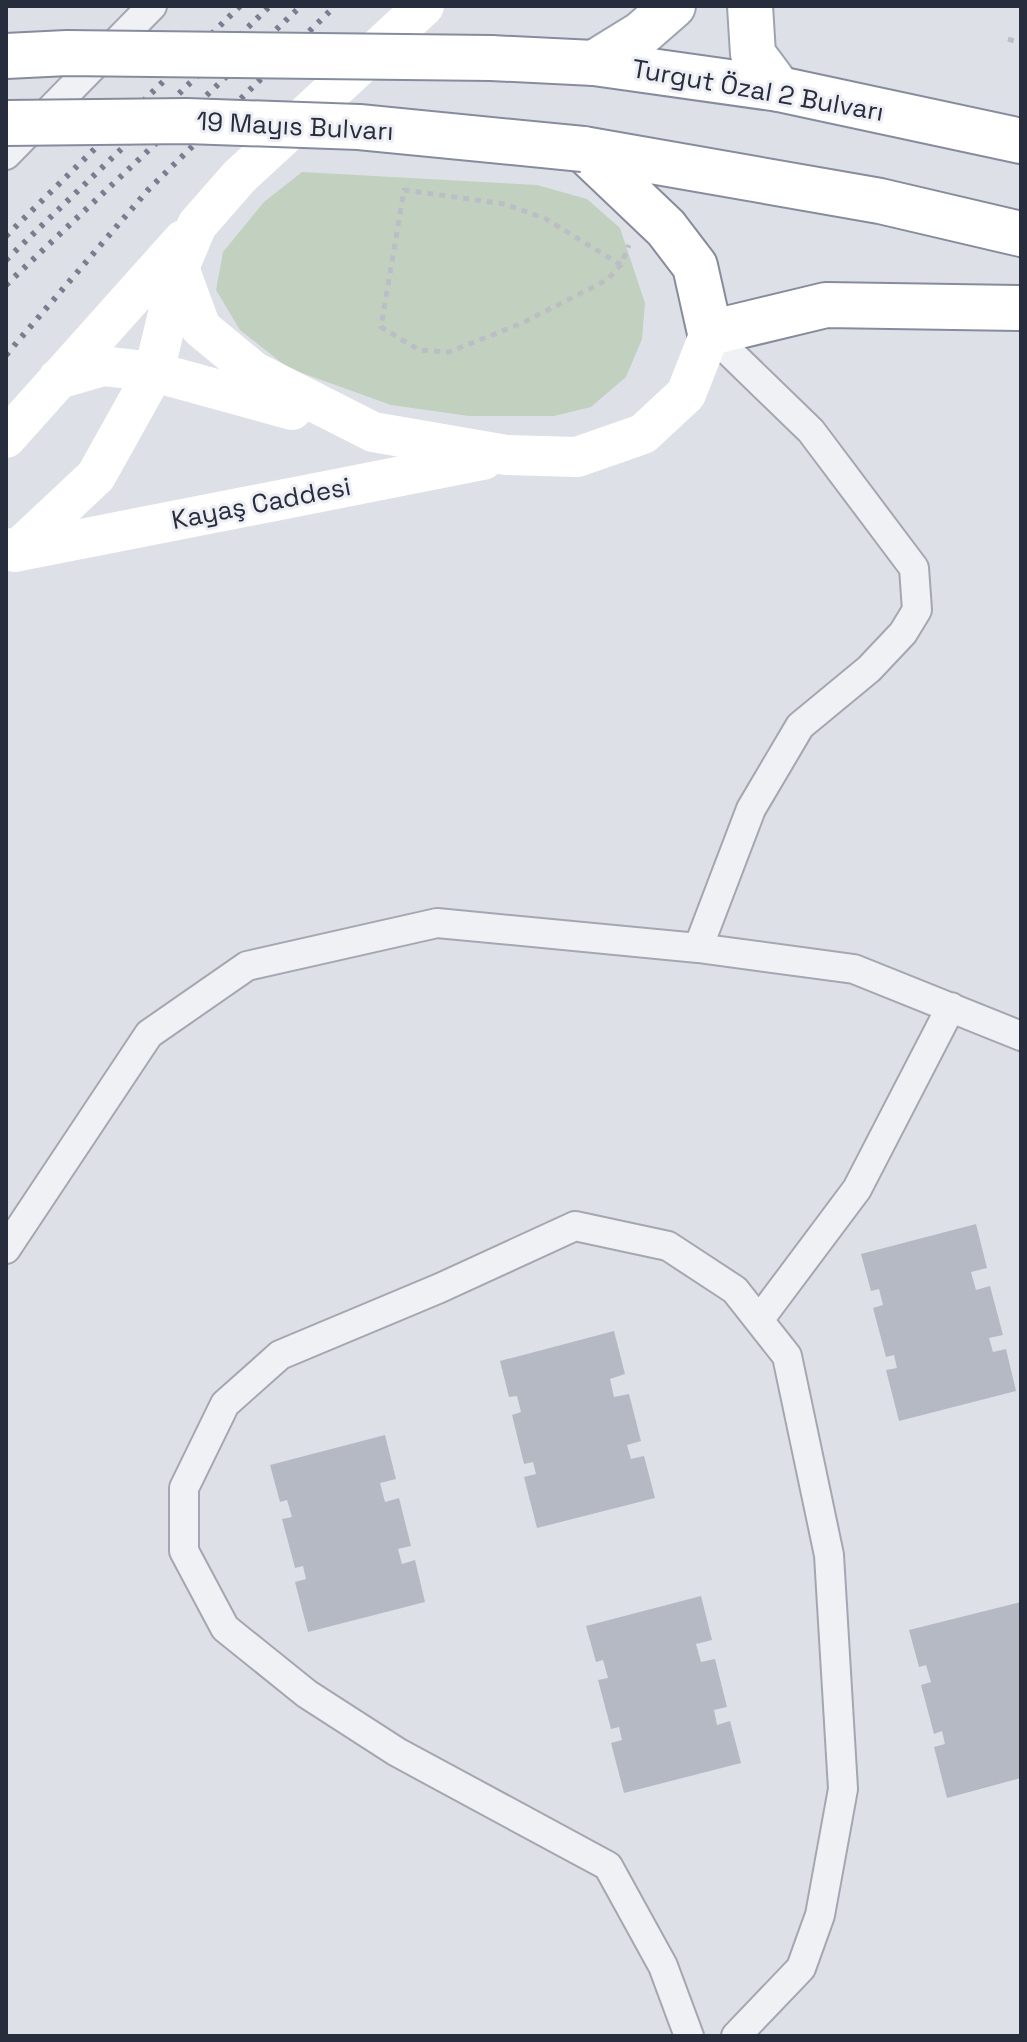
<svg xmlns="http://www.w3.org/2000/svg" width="1027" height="2042" viewBox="0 0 1027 2042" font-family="'Space Grotesk',sans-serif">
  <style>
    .green { fill: #c2d0bf }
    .building { fill: #b5b9c3 }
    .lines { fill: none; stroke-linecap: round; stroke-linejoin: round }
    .street-casing { stroke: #a4a7b1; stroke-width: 32 }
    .primary-casing { stroke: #9ea3b2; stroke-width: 48 }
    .highway-casing { stroke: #868c9d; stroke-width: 48 }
    .path { stroke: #bcbec5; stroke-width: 5; stroke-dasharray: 6 6; stroke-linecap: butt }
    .street { stroke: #f0f1f5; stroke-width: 28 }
    .secondary { stroke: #fff; stroke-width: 40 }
    .primary { stroke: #fff; stroke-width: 44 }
    .highway { stroke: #fff; stroke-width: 44 }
    .rail { stroke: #787e8f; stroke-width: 6; stroke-dasharray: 4 8; stroke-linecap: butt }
    .highway-bridge-casing { stroke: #868c9d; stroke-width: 48; stroke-linecap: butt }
    .highway-bridge { stroke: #fff; stroke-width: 44 }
    .labels { text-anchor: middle; stroke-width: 6; stroke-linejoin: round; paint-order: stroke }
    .street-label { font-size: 26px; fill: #282d3d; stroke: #edeff4 }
  </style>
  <rect width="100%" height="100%" fill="#dee0e7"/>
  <path class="green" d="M302,172L537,185L587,199L620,228L645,303L642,339L626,377L591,407L554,416H469L391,405L288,368L240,330L216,290L223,252L264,202Z"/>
  <path class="building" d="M976,1224L987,1268L971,1272L976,1290L990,1286L1003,1335L989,1338L993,1352L1006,1349L1016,1391L899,1421L886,1370L897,1368L894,1355L886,1357L873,1308L883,1305L879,1289L871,1291L861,1254Z
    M614,1331L625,1374L610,1379L614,1397L629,1394L641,1441L627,1445L631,1459L644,1456L655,1498L537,1528L524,1477L536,1474L533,1462L524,1464L512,1415L521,1412L517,1396L509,1397L500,1361Z
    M385,1435L396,1479L380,1483L385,1502L399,1498L411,1546L398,1549L402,1564L415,1560L425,1602L308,1632L295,1582L306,1579L303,1566L295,1568L282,1519L292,1517L287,1500L280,1502L270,1465Z
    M701,1596L712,1640L696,1644L701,1662L715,1659L727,1707L714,1710L717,1725L730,1721L741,1763L624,1793L611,1743L622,1740L619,1727L611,1729L598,1680L608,1678L603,1660L596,1662L586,1626Z
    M1021,1602V1778L947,1798L934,1747L945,1744L942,1731L934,1734L921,1685L931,1682L926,1665L919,1667L909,1630Z"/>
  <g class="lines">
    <defs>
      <path id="street" d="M6,155L152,6
        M710,333L811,431L914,568L917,610L903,633L869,669L800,726L751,809L698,948L854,969L1021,1036
        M6,1249L149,1034L247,966L437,923L698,948
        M759,1320L857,1189L951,1007
        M689,2036L663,1966L608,1866L397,1752L307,1694L225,1628L184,1551V1488L225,1404L280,1355L440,1288L575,1226L668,1246L735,1290L787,1356L829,1555L843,1789L820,1915L801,1968L736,2036"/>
      <path id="primary" d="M750,6L753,54L779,89
        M594,63L641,34L673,6"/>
      <path id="highway" d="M491,58L594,63L779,89L1021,141
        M583,149L666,228L695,266L710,333L826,305L1021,308
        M583,149L880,201L1021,234"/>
    </defs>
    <use href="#street" class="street-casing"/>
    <use href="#primary" class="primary-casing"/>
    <use href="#highway" class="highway-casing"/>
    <path class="path" d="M1008,39L1021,43
      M621,265L546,219L505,204L404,190L381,327L419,350L449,352L520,324L607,280L621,265L629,245"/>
    <use href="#street" class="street"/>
    <path class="secondary" d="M424,6L239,177L197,225L179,268L201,328L253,371L373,432L506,455L577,457L643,434L686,394L710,333
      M58,379L103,366L154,372L292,410
      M6,438L183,240
      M6,548L15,552L483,460
      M15,552L96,476L154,372L179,268"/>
    <use href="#primary" class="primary"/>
    <use href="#highway" class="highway"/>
    <path class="rail" d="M6,236L240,6
      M6,260L270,6
      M6,285L301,6
      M6,355L148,190L335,6"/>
    <defs>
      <path id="highway-bridge" d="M6,56L67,53L491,58
        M6,123L187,121L359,127L583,149"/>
    </defs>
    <use href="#highway-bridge" class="highway-bridge-casing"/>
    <use href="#highway-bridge" class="highway-bridge"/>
  </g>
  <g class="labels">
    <g class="street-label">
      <text transform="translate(758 90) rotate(10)" y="9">Turgut Özal 2 Bulvarı</text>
      <text transform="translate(295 126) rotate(3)" y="9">19 Mayıs Bulvarı</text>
      <text transform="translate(261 503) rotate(-11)" y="9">Kayaş Caddesi</text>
    </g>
  </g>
  <rect width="1027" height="2042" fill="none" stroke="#282d3d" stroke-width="16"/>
</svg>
